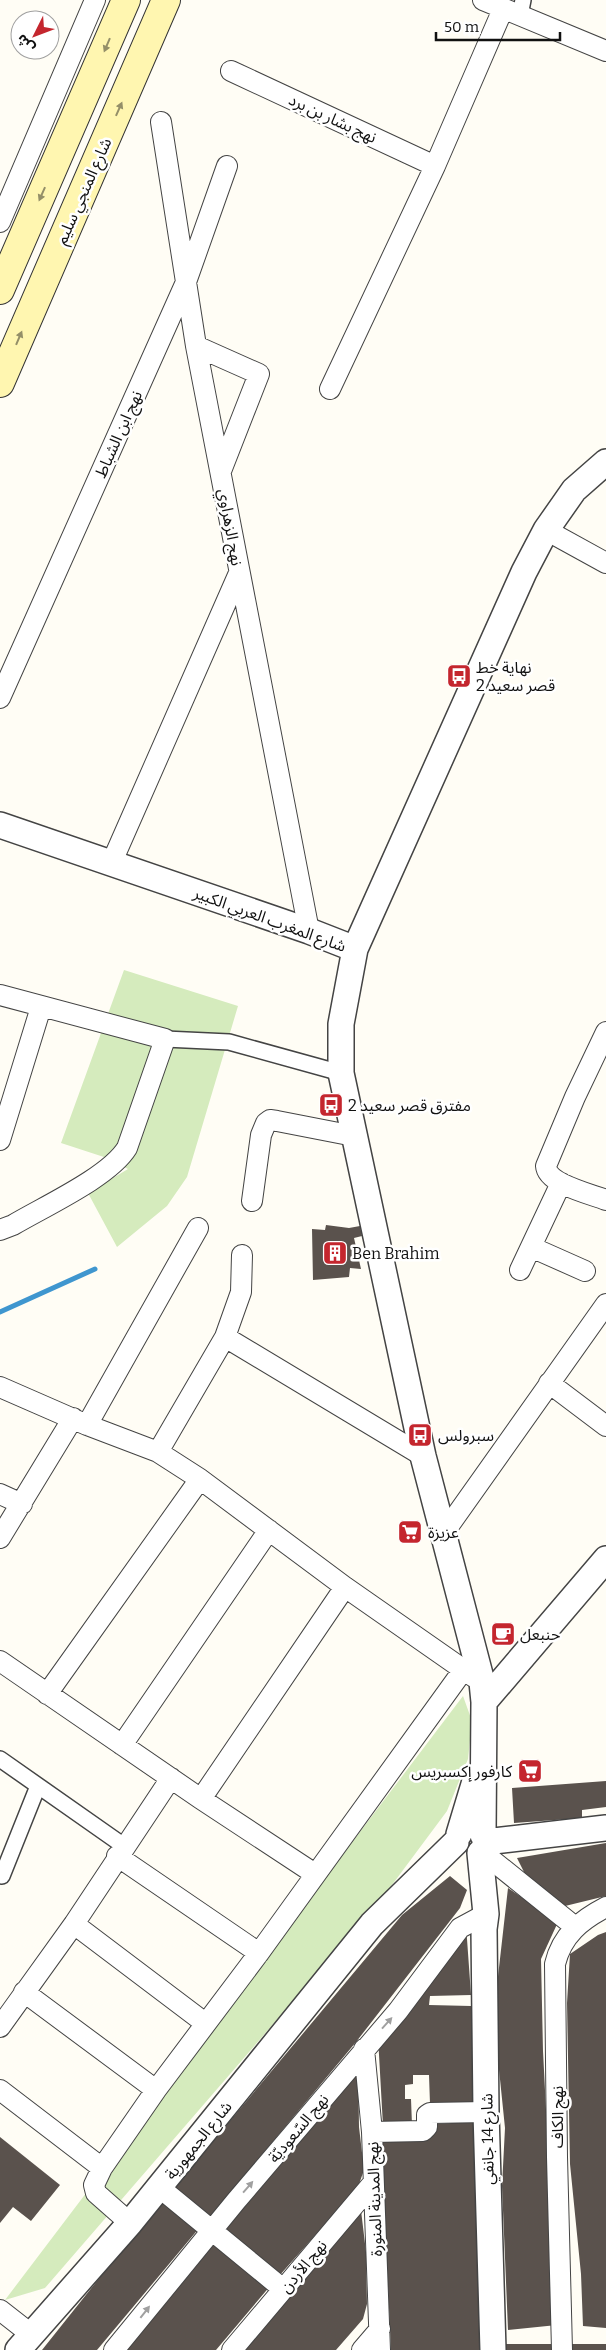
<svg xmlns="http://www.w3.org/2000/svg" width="606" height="2350" viewBox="0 0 606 2350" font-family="Bitter,'Noto Sans Arabic',serif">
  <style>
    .green { fill: #d5ebbd }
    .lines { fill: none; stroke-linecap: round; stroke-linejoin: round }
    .stream { stroke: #3f96cf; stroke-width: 5 }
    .building { fill: #5a524d }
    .pedestrian-casing { stroke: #444; stroke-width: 18 }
    .minor-casing { stroke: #444; stroke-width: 22 }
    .tertiary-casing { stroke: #444; stroke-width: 28 }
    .secondary-casing { stroke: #333; stroke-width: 30 }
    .pedestrian { stroke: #fff; stroke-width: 15 }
    .minor { stroke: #fff; stroke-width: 20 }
    .tertiary { stroke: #fff; stroke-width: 25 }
    .secondary { stroke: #fff6b0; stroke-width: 28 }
    .oneway { fill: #948f68 }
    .oneway2 { fill: #a0a0a0 }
    .labels { text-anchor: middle; stroke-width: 5; stroke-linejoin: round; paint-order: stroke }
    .street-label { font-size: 16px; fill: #111; stroke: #fff }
    .poi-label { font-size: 16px; fill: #111; stroke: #fff; text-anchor: start }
  </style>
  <rect width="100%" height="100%" fill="#fffdf5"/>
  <path class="green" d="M124,970L238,1006L187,1177L167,1206L117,1247L88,1193L128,1169L107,1158L61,1143Z
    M463,1696L472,1721L468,1759L447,1811L383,1897L45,2288L5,2300Z"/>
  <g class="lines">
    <path class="stream" d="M0,1312L95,1269"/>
  </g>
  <path class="building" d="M326,1225L349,1228L360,1226L362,1236L354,1238L361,1269L350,1268L349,1277L313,1280L312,1229L325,1230Z
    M606,1781V1807L582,1810V1818L514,1823L512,1788Z
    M606,1843V1896L561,1907L526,1876L517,1858Z
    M450,1876L467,1890L460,1908L356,2042L210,2217L173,2189L402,1915Z
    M508,1888L558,1922L541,1959L543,2051L557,2325L508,2330L502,2186L505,2128L497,2050L495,2003Z
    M466,1925L471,1995L430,1996L429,2005L471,2006L475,2103L430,2104L429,2075H413V2084L405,2085V2099H411L412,2125L383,2126L378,2037Z
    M606,1932V2328L583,2326L581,2274L570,2164L567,2003L570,1954L598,1935Z
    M358,2060L359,2127L364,2170L358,2187L279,2276L220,2223Z
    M473,2122L483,2350H391L381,2137L431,2124Z
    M0,2137L60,2185L31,2221L13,2207L0,2223Z
    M164,2197L200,2227L97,2350H42Z
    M360,2202L366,2252L367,2304L363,2319L336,2350H237Z
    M213,2235L271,2285L216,2350H116Z
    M504,2344H606V2350H504Z"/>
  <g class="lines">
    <defs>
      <path id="pedestrian" d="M520,15L523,0
        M165,1039L229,1042L341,1073
        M0,1759L124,1846
        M0,1875L2,1876L38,1786"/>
      <path id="minor" d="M483,0L606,51
        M231,71L435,166
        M161,122L196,346L309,931
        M0,222L95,0
        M196,346L259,374L221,471
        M330,389L435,166L503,9
        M546,530L606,563
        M0,698L186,282L227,166
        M111,864L239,573
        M0,995L165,1039L127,1148C109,1177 45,1206 13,1225L0,1230
        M606,1032L575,1097L546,1166C547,1184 591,1194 606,1200
        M0,1140L41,1007
        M252,1201L261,1135L266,1123L270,1120L277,1121L354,1136
        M531,1247L585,1271
        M520,1270L561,1183
        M225,1337L241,1292L242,1255
        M549,1383L606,1426
        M0,1387L87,1425L158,1452L200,1479L345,1587L474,1677
        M87,1425L198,1228
        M158,1452L225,1337L423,1456
        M0,1494L22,1504
        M443,1534L606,1304
        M0,1538L73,1418
        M0,1661L201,1799L315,1874
        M47,1694L200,1479
        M122,1745L269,1530
        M201,1799L345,1587
        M482,1852L574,1926
        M117,1856L259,1953
        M74,1924L205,2023
        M24,1992L156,2090
        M0,2027L74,1924L171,1778
        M364,2049L372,2132L380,2350
        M0,2090L102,2168
        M372,2132L423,2131L427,2127V2115L430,2113L486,2112
        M159,2187L283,2289
        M130,2223L96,2193L94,2185L102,2168L156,2090L259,1953L464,1669
        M0,2310L32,2335
        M114,2350L236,2201L398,2011L460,1928L486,1914
        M232,2350L373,2183
        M362,2350L380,2329
        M562,2350L557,2157L555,1964C562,1935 581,1920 606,1907"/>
      <path id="tertiary" d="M0,825L309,931L355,949L341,1024V1073L423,1456L482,1682L484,1702L483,1835
        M355,949L524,572L546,530L574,490L606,462
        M484,1702L606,1559
        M459,1834L475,1781
        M485,1842L606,1828
        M480,1853L486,1914L484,1929L486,2112L493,2350
        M18,2350L130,2223L372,1924L456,1842"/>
      <path id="secondary" d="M0,290L126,0
        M0,383L166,0"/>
    </defs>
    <use href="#pedestrian" class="pedestrian-casing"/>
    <use href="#minor" class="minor-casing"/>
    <use href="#tertiary" class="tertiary-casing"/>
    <use href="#secondary" class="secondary-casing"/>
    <use href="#pedestrian" class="pedestrian"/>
    <use href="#minor" class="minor"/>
    <use href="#tertiary" class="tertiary"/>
    <use href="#secondary" class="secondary"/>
  </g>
  <defs><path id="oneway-solid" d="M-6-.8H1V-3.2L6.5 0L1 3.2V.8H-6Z" transform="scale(1.25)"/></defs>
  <g class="oneway">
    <use href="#oneway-solid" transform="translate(107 45) rotate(113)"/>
    <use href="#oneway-solid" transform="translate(119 109) rotate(-66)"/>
    <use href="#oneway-solid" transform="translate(42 194) rotate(114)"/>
    <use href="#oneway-solid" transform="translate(19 338) rotate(-67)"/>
  </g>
  <g class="oneway2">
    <use href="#oneway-solid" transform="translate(387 2023) rotate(-48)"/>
    <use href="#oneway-solid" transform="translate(248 2187) rotate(-49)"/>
    <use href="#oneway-solid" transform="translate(145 2312) rotate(-52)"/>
  </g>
  <defs>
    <symbol id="bus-square" viewBox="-11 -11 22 22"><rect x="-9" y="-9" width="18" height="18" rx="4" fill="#c4262e" stroke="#fff"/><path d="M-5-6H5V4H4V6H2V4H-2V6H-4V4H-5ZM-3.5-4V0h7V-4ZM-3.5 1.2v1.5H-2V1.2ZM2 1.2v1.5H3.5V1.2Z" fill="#fff"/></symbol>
    <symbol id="building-square" viewBox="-11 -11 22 22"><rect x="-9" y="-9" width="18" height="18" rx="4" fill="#c4262e" stroke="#fff"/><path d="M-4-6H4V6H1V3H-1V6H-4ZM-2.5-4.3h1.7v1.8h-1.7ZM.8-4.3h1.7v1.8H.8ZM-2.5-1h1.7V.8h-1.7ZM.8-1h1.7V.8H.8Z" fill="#fff"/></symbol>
    <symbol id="supermarket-square" viewBox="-11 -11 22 22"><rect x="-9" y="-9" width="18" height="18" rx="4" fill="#c4262e" stroke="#fff"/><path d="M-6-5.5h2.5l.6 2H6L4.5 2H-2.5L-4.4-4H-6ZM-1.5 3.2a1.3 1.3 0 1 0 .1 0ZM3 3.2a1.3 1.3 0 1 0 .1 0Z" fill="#fff"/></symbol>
    <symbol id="cafe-square" viewBox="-11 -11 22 22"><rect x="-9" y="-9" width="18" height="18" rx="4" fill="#c4262e" stroke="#fff"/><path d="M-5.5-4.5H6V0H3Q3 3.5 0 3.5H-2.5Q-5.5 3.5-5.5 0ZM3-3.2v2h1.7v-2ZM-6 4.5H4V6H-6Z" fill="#fff"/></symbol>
  </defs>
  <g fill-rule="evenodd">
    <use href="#bus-square" x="445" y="662" width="28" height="28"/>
    <use href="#bus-square" x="317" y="1091" width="28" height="28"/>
    <use href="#building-square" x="321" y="1239" width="28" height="28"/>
    <use href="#bus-square" x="406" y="1421" width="28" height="28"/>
    <use href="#supermarket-square" x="396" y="1518" width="28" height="28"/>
    <use href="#cafe-square" x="489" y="1620" width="28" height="28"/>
    <use href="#supermarket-square" x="516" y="1757" width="28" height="28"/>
  </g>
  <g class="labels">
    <g class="street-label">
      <text transform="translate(333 118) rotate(25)" y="6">نهج بشار بن برد</text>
      <text transform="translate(83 191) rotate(-66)" y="6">شارع المنجي سليم</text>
      <text transform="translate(118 434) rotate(-66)" y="6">نهج ابن الشباط</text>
      <text transform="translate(231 527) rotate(80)" y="6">نهج الزهراوي</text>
      <text transform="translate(270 919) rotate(20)" y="6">شارع المغرب العربي الكبير</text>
      <text transform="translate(557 2117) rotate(-90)" y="6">نهج الكاف</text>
      <text transform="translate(298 2128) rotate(-50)" y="6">نهج السّعوديّة</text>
      <text transform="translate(487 2139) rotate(-91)" y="6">شارع 14 جانفي</text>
      <text transform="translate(198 2140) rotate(-51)" y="6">شارع الجمهورية</text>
      <text transform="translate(374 2199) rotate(-92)" y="6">نهج المدينة المنورة</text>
      <text transform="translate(303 2266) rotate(-50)" y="6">نهج الأردن</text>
    </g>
    <g class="poi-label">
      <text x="476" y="673">نهاية خط<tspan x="476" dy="18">قصر سعيد 2</tspan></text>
      <text x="348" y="1111">مفترق قصر سعيد 2</text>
      <text x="352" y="1259">Ben Brahim</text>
      <text x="438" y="1441">سبرولس</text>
      <text x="428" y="1538">عزيزة</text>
      <text x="520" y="1640">حنبعل</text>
      <text x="512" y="1777" text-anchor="end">كارفور إكسبريس</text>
    </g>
  </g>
  <g transform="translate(35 35) rotate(228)"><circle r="24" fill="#ffffff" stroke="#a0a0a0"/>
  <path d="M0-4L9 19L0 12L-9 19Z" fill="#c4262e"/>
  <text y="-8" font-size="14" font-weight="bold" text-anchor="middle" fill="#111111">ش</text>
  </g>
  <path d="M436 32v8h124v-8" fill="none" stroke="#111111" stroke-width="2.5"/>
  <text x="444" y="32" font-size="15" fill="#111111" stroke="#ffffff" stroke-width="4" paint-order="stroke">50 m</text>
</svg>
